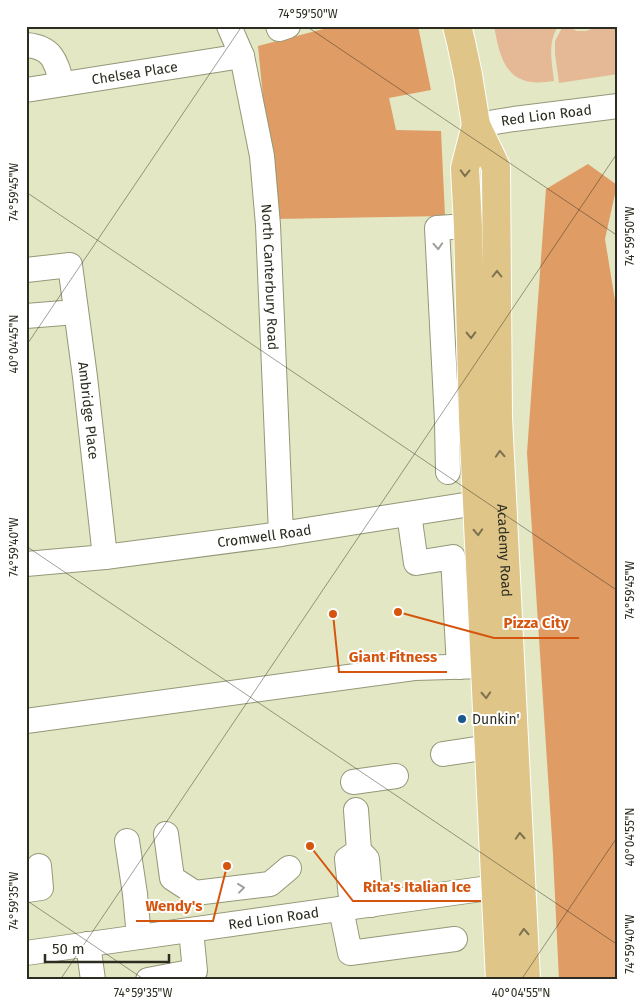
<svg xmlns="http://www.w3.org/2000/svg" width="644" height="1006" viewBox="0 0 644 1006" font-family="'Fira Sans',sans-serif">
  <style>
    .green { fill: #e5b896 }
    .forest { fill: #e09c65 }
    .lines { fill: none; stroke-linecap: round; stroke-linejoin: round }
    .minor-casing { stroke: #949877; stroke-width: 26 }
    .major-casing { stroke: #fff; stroke-width: 30 }
    .minor { stroke: #fff; stroke-width: 24 }
    .major { stroke: #dfc588; stroke-width: 28 }
    .oneway { stroke: #7d714f }
    .oneway2 { stroke: #a0a09b }
    .ticks { fill: none; stroke: #2c2d20; stroke-width: 1; stroke-opacity: 0.45 }
    .poi-dot { fill: #1b588e; stroke: #fff; stroke-width: 2 }
    .labels { text-anchor: middle; stroke-width: 4; stroke-linejoin: round; paint-order: stroke }
    .street-label { font-size: 14px; fill: #2c2d20; stroke: #fff }
    .poi-label { font-size: 14px; fill: #2c2d20; stroke: #fff; text-anchor: start }
    .leader { fill: none; stroke: #d5550e; stroke-width: 2 }
    .callout-dot { fill: #d5550e; stroke: #fff; stroke-width: 2 }
    .callout-label { font-size: 15px; text-anchor: middle; font-weight: bold; fill: #d5550e; stroke: #fff; stroke-width: 4; stroke-linejoin: round; paint-order: stroke }
    .neatline { fill: none; stroke: #2c2d20; stroke-width: 2 }
    .ticks-label { font-size: 12px; text-anchor: middle; fill: #2c2d20 }
  </style>
  <rect width="100%" height="100%" fill="#e3e7c4"/>
  <path class="green" d="M494,26H558C547,45 552,61 554,81C544,82 533,84 523,80C501,72 498,45 494,26Z
    M563,26H567L577,31H586L600,26H618V74L559,83L555,54V41Z"/>
  <path class="forest" d="M335,26H418L431,90L389,98L396,130L441,131L445,216L275,219L258,46Z
    M588,164L617,185L605,239L618,319V980H559L553,854L527,453L546,189Z"/>
  <g class="lines">
    <defs>
      <g id="minor">
        <path id="s1" d="M229,26L242,56L262,156L268,225L281,534"/>
        <path d="M278,26L279,29L288,26"/>
        <path d="M26,45C53,47 56,62 62,84"/>
        <path id="s2" d="M26,90L242,56"/>
        <path id="s3" d="M476,125L514,119L618,106"/>
        <path d="M468,226L437,228L447,421L491,417"/>
        <path id="s4" d="M26,270L70,265L85,377L105,557"/>
        <path d="M26,316L76,312"/>
        <path d="M447,421L448,472"/>
        <path d="M409,514L416,563L453,557L459,667"/>
        <path id="s5" d="M26,564L105,557L281,534L477,503H496"/>
        <path d="M26,721L414,668L485,666"/>
        <path d="M443,754L489,747"/>
        <path d="M353,782L396,776"/>
        <path d="M166,834L172,878L195,893L270,884L289,868"/>
        <path d="M127,841L135,894L139,937"/>
        <path d="M359,851L367,859L371,905"/>
        <path d="M27,890L41,888L39,866"/>
        <path d="M352,907L347,859L359,851L356,810"/>
        <path d="M341,909L350,953L455,939"/>
        <path d="M88,944L93,980"/>
        <path id="s6" d="M26,953L496,887L513,886"/>
        <path d="M148,980L195,971L191,930"/>
      </g>
      <g id="major">
        <path id="s7" d="M457,26L461,42L468,75L476,125L496,167L498,417L526,980"/>
        <path d="M476,125L465,168L468,226L473,419L500,980"/>
      </g>
    </defs>
    <use href="#minor" class="minor-casing"/>
    <use href="#major" class="major-casing"/>
    <use href="#minor" class="minor"/>
    <use href="#major" class="major"/>
  </g>
  <defs><path id="oneway-chevron" d="M-2-3.5L2.5 0L-2 3.5" fill="none" stroke-width="1.6" stroke-linecap="round" stroke-linejoin="round" transform="scale(1.25)"/></defs>
  <g class="oneway">
    <use href="#oneway-chevron" transform="translate(465 173) rotate(91)"/>
    <use href="#oneway-chevron" transform="translate(497 274) rotate(-90)"/>
    <use href="#oneway-chevron" transform="translate(471 335) rotate(89)"/>
    <use href="#oneway-chevron" transform="translate(500 454) rotate(-93)"/>
    <use href="#oneway-chevron" transform="translate(478 532) rotate(87)"/>
    <use href="#oneway-chevron" transform="translate(486 695) rotate(87)"/>
    <use href="#oneway-chevron" transform="translate(520 836) rotate(-93)"/>
    <use href="#oneway-chevron" transform="translate(524 932) rotate(-93)"/>
  </g>
  <g class="oneway2">
    <use href="#oneway-chevron" transform="translate(438 246) rotate(87)"/>
    <use href="#oneway-chevron" transform="translate(241 888) rotate(-7)"/>
  </g>
  <path class="ticks" d="M306,26L618,236M26,192L618,591M26,346L242,26M26,546L618,945M26,900L145,980M60,980L618,152M521,980L618,836"/>
  <circle class="poi-dot" cx="462" cy="719" r="5"/>
  <g class="labels">
    <g class="street-label">
      <text dy="5" stroke="none"><textPath href="#s2" startOffset="110">Chelsea Place</textPath></text>
      <text dy="5" stroke="none"><textPath href="#s3" startOffset="71">Red Lion Road</textPath></text>
      <text dy="5" stroke="none"><textPath href="#s1" startOffset="256">North Canterbury Road</textPath></text>
      <text dy="5" stroke="none"><textPath href="#s4" startOffset="191">Ambridge Place</textPath></text>
      <text dy="5" stroke="none"><textPath href="#s5" startOffset="240">Cromwell Road</textPath></text>
      <text dy="5" stroke="none"><textPath href="#s7" startOffset="531">Academy Road</textPath></text>
      <text dy="5" stroke="none"><textPath href="#s6" startOffset="250">Red Lion Road</textPath></text>
    </g>
    <g class="poi-label">
      <text x="472" y="724">Dunkin'</text>
    </g>
  </g>
  <path class="leader" d="M398 612L494 638H579M333 614L339 672H447M310 846L353 901H481M227 866L213 921H136"/>
  <g class="callout-dot">
    <circle cx="398" cy="612" r="5"/>
    <circle cx="333" cy="614" r="5"/>
    <circle cx="310" cy="846" r="5"/>
    <circle cx="227" cy="866" r="5"/>
  </g>
  <g class="callout-label">
    <text x="536" y="628">Pizza City</text>
    <text x="393" y="662">Giant Fitness</text>
    <text x="417" y="892">Rita's Italian Ice</text>
    <text x="174" y="911">Wendy's</text>
  </g>
  <rect width="644" height="1006" fill="none" stroke="#ffffff" stroke-width="55"/>
  <path d="M45 954v8h124v-8" fill="none" stroke="#2c2d20" stroke-width="2.5"/>
  <text x="52" y="954" font-size="15" fill="#2c2d20" stroke="#ffffff" stroke-width="4" paint-order="stroke">50 m</text>
  <rect x="28" y="28" width="588" height="950" class="neatline"/>
  <g class="ticks-label">
    <text x="308" y="18">74°59'50"W</text>
    <text transform="translate(14 192) rotate(-90)" y="4">74°59'45"W</text>
    <text transform="translate(630 236) rotate(-90)" y="4">74°59'50"W</text>
    <text transform="translate(14 344) rotate(-90)" y="4">40°04'45"N</text>
    <text transform="translate(14 547) rotate(-90)" y="4">74°59'40"W</text>
    <text transform="translate(630 590) rotate(-90)" y="4">74°59'45"W</text>
    <text transform="translate(630 837) rotate(-90)" y="4">40°04'55"N</text>
    <text transform="translate(14 901) rotate(-90)" y="4">74°59'35"W</text>
    <text transform="translate(630 944) rotate(-90)" y="4">74°59'40"W</text>
    <text x="143" y="997">74°59'35"W</text>
    <text x="521" y="997">40°04'55"N</text>
  </g>
</svg>
